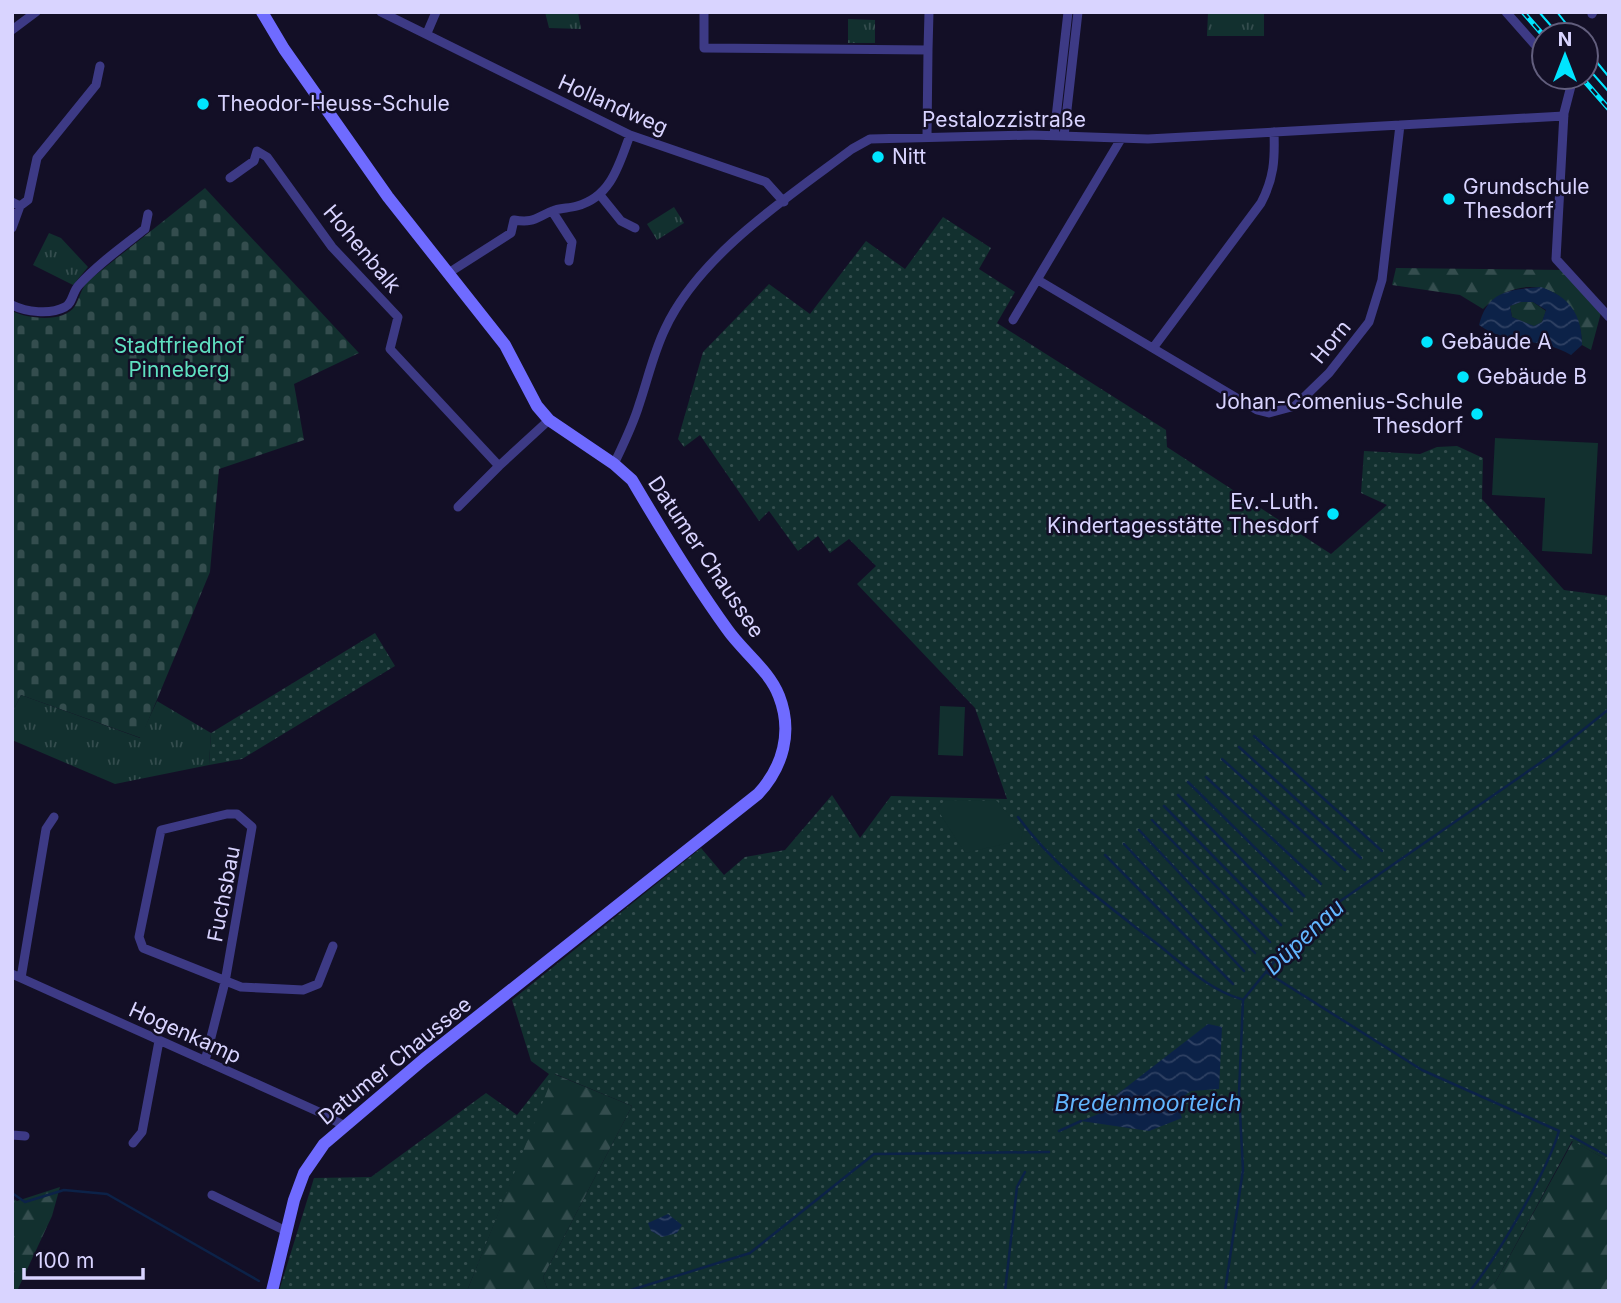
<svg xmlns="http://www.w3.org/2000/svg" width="1621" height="1303" viewBox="0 0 1621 1303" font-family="Inter,sans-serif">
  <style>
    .grass { fill: url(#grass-dots) }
    .forest { fill: url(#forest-firs) }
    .cemetery { fill: url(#cemetery-stones) }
    .park { fill: url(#park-tufts) }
    .pitch { fill: #12302f }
    .water { fill: url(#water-waves); fill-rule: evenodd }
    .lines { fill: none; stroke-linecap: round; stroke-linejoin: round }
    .stream { stroke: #0c2248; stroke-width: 2.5 }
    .street { stroke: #3d3a85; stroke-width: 9 }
    .secondary { stroke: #6f6bff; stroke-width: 12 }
    .tram { stroke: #00e5ff; stroke-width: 2 }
    .rail-casing { stroke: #00e5ff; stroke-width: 5 }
    .rail { stroke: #130f26; stroke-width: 2.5; stroke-dasharray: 8; stroke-linecap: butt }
    .poi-dot { fill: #00e5ff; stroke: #130f26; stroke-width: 2.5 }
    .labels { text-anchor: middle; stroke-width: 5; stroke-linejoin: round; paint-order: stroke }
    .poi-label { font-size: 21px; fill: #d9d4ff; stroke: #130f26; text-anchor: start }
    .street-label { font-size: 21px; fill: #d9d4ff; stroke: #130f26 }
    .park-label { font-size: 21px; fill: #5fe0c0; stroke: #130f26 }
    .water-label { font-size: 23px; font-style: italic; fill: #62b6ff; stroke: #130f26 }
  </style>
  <defs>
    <pattern id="grass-dots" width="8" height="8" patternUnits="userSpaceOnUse" patternTransform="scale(1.75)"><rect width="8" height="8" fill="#12302f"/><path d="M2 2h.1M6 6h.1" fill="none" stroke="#344d4e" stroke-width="1.8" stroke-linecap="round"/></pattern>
    <pattern id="forest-firs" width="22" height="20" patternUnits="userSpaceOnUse" patternTransform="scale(1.75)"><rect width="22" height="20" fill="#12302f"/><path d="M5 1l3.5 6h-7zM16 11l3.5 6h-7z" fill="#344d4e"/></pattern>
    <pattern id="cemetery-stones" width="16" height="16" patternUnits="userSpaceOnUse" patternTransform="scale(1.75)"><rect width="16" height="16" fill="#12302f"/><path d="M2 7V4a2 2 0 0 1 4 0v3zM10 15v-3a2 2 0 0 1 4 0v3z" fill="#344d4e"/></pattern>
    <pattern id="park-tufts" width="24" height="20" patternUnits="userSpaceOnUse" patternTransform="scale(1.75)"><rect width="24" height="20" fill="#12302f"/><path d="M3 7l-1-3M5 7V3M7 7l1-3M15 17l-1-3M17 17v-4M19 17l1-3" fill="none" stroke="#344d4e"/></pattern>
    <pattern id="water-waves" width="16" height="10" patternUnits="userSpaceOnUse" patternTransform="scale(1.75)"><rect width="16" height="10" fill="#0c2248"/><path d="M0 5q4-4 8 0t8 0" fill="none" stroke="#2f4163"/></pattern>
  </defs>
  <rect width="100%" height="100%" fill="#130f26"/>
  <path class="grass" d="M943,217L991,248L979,269L1015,292L997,323L1166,430L1167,447L1331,554L1387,505L1361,493L1364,451L1420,454L1437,447L1457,446L1483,458L1482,499L1564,590L1609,596V1161L1572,1141L1496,1281L1486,1291H548L543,1277L632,1106L555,1074L467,1291H279L314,1178L371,1177L486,1093L517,1115L549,1074L531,1061L512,1000L701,848L724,875L745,857L785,850L832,795L860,838L891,796L1007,799L975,708L857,584L876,566L849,539L830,553L818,536L798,551L769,511L759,521L700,435L684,447L678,439L703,352L769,284L810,314L866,241L905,269Z
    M375,633L395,666L242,759L209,765L211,733Z"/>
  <path class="forest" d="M1396,268L1565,270L1602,309L1591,350L1582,345C1582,287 1521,268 1483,309L1460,295L1392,285Z
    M1521,302H1533L1546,311L1542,322L1534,327L1512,317L1510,306Z
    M554,1074L632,1106L543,1277L548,1291H467Z
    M1573,1141L1609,1161V1291H1486L1496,1281Z
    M60,1187L52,1216L17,1291H12V1198L17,1201Z"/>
  <path class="cemetery" d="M205,188L359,353L294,384L304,440L219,469L210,572L141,738L21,695L12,713V311C28,319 64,323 75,306C80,297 81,289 88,281Z"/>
  <path class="park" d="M545,12H578L581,29L549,28Z
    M1208,12H1264V36H1207Z
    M848,19L875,20V43H848Z
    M674,207L684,223L657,240L647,224Z
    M49,233L61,238L88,267L73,285L33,265Z
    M21,695L140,738L157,701L211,733L209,765L115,784L12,740V713Z"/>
  <path class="pitch" d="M1495,438L1598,443L1592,554L1542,551L1545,498L1492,495Z
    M940,706L965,707L963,756L938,755Z
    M945,800L997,801L1023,832L1021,840L965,853L937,809Z"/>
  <path class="water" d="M1541,287C1570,297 1582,315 1582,345L1571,355C1542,337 1506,345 1479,325C1488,290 1509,290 1541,287ZM1521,302H1533L1546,310L1542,322L1534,326L1512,317L1510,306Z
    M1208,1024L1222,1027L1219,1089L1191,1091L1176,1102L1182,1118L1149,1131L1081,1121L1101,1113L1102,1106Z
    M668,1214L682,1225L677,1233L662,1237L651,1231L648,1223Z"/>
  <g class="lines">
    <path class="stream" d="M1254,736L1382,851
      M1239,747L1361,858
      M1222,759L1345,870
      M1206,777L1321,884
      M1188,782L1304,896
      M1178,795L1292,911
      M1164,806L1281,925
      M1018,817C1056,869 1106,904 1156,943C1183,964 1209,990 1241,999
      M1152,820L1270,942
      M1139,830L1255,953
      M1124,844L1244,971
      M1105,855L1233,984
      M1266,972L1422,1070L1559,1131C1547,1172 1497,1257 1470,1291
      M1059,1131L1081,1121
      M1571,1136L1609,1157
      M12,1193L25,1202L64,1190L107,1194L259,1281
      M628,1291L750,1253L874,1154L1049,1152
      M1005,1291L1017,1187L1025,1172
      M1225,1291L1243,1170L1239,1093L1243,1000L1274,962L1336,904L1553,754L1609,709"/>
    <path class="street" d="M381,12L630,135L766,182L784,202
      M704,12V48L928,50L927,136
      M1506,12L1544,55
      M1592,14L1593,12
      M12,30L36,12
      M427,33L436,12
      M928,50L929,12
      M1563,77L1571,86L1564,113L1556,259L1609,317
      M1054,135L1068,12
      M1064,136L1078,12
      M230,178L254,161L257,151L267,157L332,247L398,317L390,349L499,466L549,420
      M600,195L621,221L635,228
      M12,202L20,206L28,200L37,158L96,85L100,66
      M552,211L572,242L569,261
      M12,228L20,206
      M450,272L511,233L514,220C535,224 537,216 555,210C562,208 570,208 577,206C611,197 619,165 630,135
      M1038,280L1257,410L1269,413L1295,406L1329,373L1369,322L1382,280L1400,125
      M12,305C26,312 50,315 65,307C73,303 72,292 79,285C98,264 122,247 145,229L148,214
      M1013,320L1121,139
      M1153,348L1261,203C1274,178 1275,160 1274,132
      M614,464C623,445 633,425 639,405C648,379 653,354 665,329C699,255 788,197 852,149L870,139L1032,135L1148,139L1564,116
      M458,507L499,466
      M12,974L319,1112L343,1125
      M21,978L46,829L54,817
      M205,1061L225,982L252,827L237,814H227L161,830L139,937L143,948L241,987L303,990L318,984L333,946
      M12,1135L25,1136
      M133,1143L142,1132L159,1041
      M212,1195L286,1231"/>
    <path class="secondary" d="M262,12L284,49L388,197L505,345L537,406L549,420L614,464L632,480C662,531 693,582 727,629C743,652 769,670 779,696C793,732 783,767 758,794L424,1059L324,1144L304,1173L294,1200L272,1291"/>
    <path class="tram" d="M1539,12L1559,35
      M1557,12L1575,35
      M1586,49L1609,77
      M1586,66L1609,92"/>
    <defs>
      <path id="rail" d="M1523,12L1544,36
        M1581,77L1609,109"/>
    </defs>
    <use href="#rail" class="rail-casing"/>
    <use href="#rail" class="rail"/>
  </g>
  <g class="poi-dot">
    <circle cx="203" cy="104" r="7"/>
    <circle cx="878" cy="157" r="7"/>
    <circle cx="1449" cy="199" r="7"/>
    <circle cx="1427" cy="342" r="7"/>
    <circle cx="1463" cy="377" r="7"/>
    <circle cx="1477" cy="414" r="7"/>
    <circle cx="1333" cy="514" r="7"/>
  </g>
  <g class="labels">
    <g class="poi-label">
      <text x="217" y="111">Theodor-Heuss-Schule</text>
      <text x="892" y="164">Nitt</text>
      <text x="1463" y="194">Grundschule<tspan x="1463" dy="24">Thesdorf</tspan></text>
      <text x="1441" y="349">Gebäude A</text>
      <text x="1477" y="384">Gebäude B</text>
      <text x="1463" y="409" text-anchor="end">Johan-Comenius-Schule<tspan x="1463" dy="24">Thesdorf</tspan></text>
      <text x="1319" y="509" text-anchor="end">Ev.-Luth.<tspan x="1319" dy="24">Kindertagesstätte Thesdorf</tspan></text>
    </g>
    <g class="street-label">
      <text transform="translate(613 105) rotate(24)" y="7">Hollandweg</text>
      <text x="1004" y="127">Pestalozzistraße</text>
      <text transform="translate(362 249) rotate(50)" y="7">Hohenbalk</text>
      <text transform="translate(1331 342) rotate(-50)" y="7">Horn</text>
      <text transform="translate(706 557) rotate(56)" y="7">Datumer Chaussee</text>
      <text transform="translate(224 894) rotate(-79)" y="7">Fuchsbau</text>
      <text transform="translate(185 1033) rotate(24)" y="7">Hogenkamp</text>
      <text transform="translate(395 1061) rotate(-39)" y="7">Datumer Chaussee</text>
    </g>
    <g class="park-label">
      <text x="179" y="353">Stadtfriedhof<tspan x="179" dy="24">Pinneberg</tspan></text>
    </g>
    <g class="water-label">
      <text transform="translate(1304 937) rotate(-43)" y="8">Düpenau</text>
      <text x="1148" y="1111">Bredenmoorteich</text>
    </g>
  </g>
  <rect width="1621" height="1303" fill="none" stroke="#d9d4ff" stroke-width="28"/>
  <g transform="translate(1565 56)"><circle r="33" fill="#130f26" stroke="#625e7d" stroke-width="2"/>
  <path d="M0-5L12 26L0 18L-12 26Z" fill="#00e5ff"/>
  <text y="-10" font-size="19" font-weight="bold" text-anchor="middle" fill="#d9d4ff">N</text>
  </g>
  <path d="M24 1268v10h119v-10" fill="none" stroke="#d9d4ff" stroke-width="3.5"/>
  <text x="35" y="1268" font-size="21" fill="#d9d4ff" stroke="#130f26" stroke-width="5" paint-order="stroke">100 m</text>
</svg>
